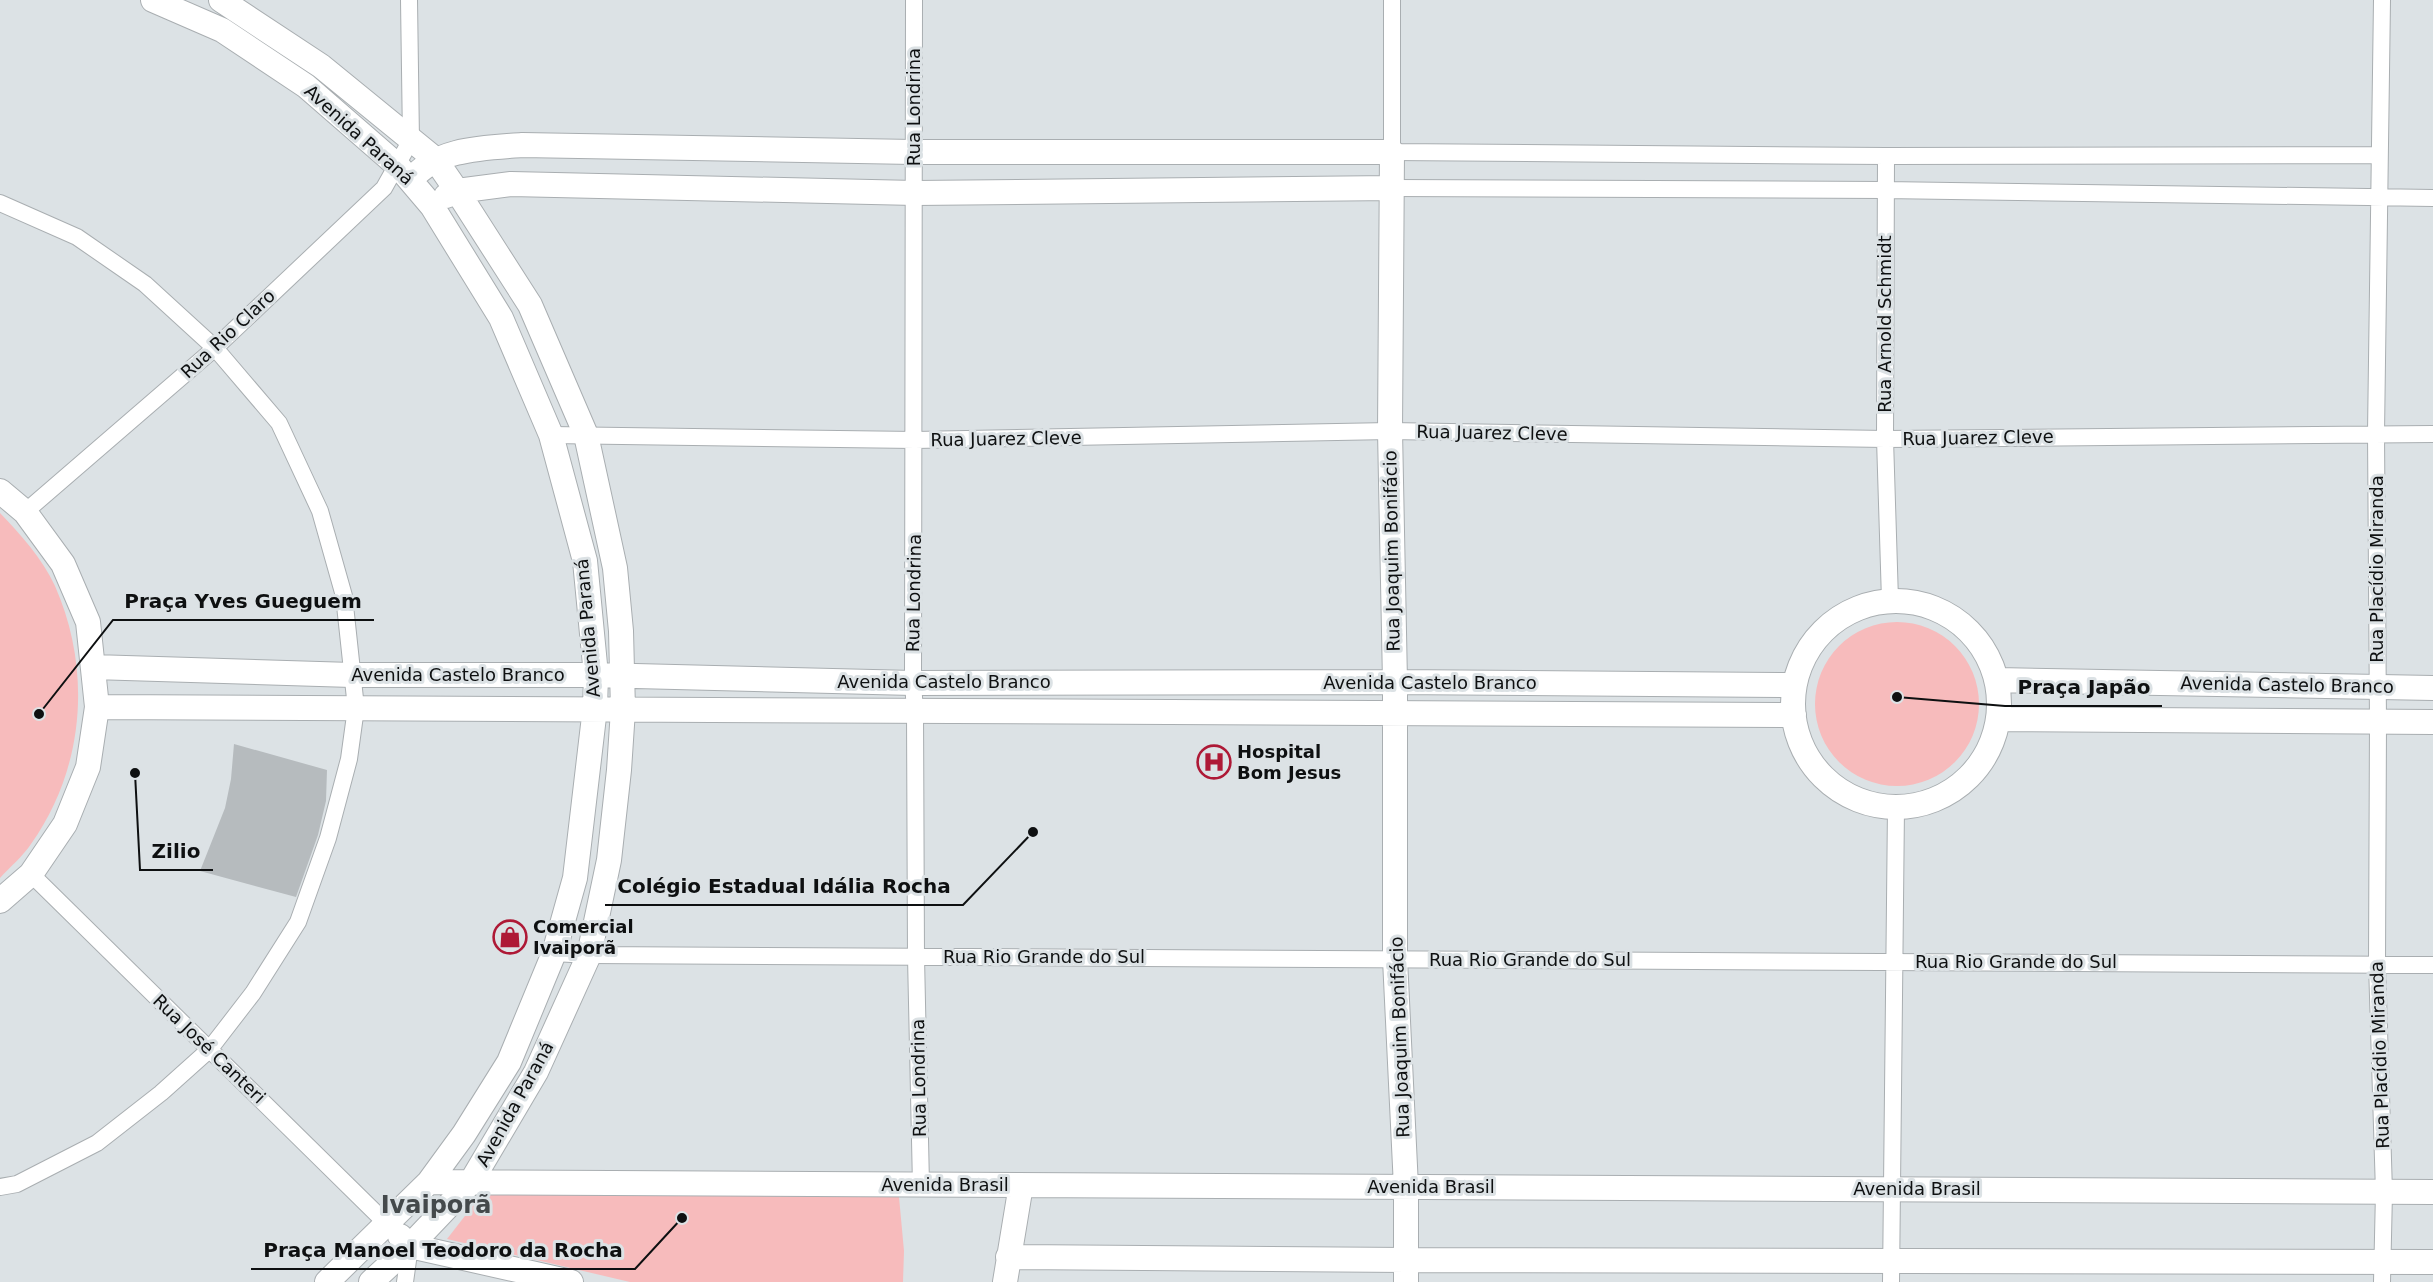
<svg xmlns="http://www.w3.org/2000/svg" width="2433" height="1282" viewBox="0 0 2433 1282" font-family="'DejaVu Sans',sans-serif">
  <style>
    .green { fill: #f7bbbc }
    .building { fill: #b6bbbe }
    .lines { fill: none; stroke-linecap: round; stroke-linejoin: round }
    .street-casing { stroke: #a9aeb1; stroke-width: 18 }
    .secondary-casing { stroke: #a9aeb1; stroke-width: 26 }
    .street { stroke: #fff; stroke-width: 16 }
    .secondary { stroke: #fff; stroke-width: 24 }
    .labels { text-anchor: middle; stroke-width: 6; stroke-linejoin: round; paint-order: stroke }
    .street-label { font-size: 18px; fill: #0e1011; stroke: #dce2e5 }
    .poi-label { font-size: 18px; font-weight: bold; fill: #0e1011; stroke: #dce2e5; text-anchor: start }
    .district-label { font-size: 24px; font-weight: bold; fill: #44494b; stroke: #dce2e5 }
    .leader { fill: none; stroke: #0e1011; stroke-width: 2 }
    .callout-dot { fill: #0e1011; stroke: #dce2e5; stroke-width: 2 }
    .callout-label { font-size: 20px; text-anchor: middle; font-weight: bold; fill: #0e1011; stroke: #dce2e5; stroke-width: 6; stroke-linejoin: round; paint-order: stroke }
  </style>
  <rect width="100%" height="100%" fill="#dce2e5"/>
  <path class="green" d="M0,513C21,535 42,558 55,586C92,670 85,768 31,844C23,856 10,867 0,878Z
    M1815 704a82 82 0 1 1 164 0a82 82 0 1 1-164 0Z
    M482,1194L899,1197L904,1251L903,1282H630L447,1239Z"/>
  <path class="building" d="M234,744L327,770L326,801L318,835L296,897L200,871L225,808L231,779Z"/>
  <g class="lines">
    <defs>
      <path id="street" d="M914,0C912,228 915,455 913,683L915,711L916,957L921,1185
        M1392,0V152L1886,156L2378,155
        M2382,0L2376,433L2378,722L2377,964L2384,1192L2382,1282
        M1886,156L1885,439L1890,600
        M1393,188L1885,190L2433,198
        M0,203L77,237L145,284L215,348L279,423L320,511L344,596L356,708L349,759L328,838L298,922L253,993L209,1050L161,1093L97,1143L17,1184L0,1187
        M551,435L915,440L1390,431L1885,439L2433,434
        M25,512L215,348L384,188L411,140L409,0
        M31,874L387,1224
        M554,953L589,955L2433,965
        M405,1282L410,1246
        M1891,1282L1896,807"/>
      <path id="secondary" d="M153,0L222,30L306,86L398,166L432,206L501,318L551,435L585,561L596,675L595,708L575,878L554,953L509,1062L464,1134L429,1182L327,1282
        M221,0L321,66L435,159L457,191L530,305L586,435L615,568L621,631L623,710L619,770L609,860L589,955L536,1072L471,1182L410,1246L371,1282
        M411,180C437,148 483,148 522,145L913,152H1392L1390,431L1395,682V959L1406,1187V1282
        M446,196L457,191L511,184L915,193L1393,188
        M0,491L25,512L63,564L88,622L97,707L88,767L65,824L31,874L0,901
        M1793 704a103 103 0 1 1 206 0a103 103 0 1 1-206 0Z
        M93,667L352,675H596L913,683L1395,682L1794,685
        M1997,680L2433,688
        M97,707L1794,715
        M1999,719L2433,722
        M429,1182L2433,1192
        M400,1236L410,1246L571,1282
        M1008,1257L1406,1260L2433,1262
        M1005,1282L1021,1185"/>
    </defs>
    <use href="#street" class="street-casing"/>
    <use href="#secondary" class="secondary-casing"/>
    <use href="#street" class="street"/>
    <use href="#secondary" class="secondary"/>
  </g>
  <defs>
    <symbol id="hospital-ring" viewBox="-11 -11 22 22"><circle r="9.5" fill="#dce2e5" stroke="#ae1936" stroke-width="1.5"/><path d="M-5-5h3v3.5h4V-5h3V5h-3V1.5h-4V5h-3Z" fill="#ae1936"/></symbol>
    <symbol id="shop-ring" viewBox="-11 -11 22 22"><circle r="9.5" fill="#dce2e5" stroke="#ae1936" stroke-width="1.5"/><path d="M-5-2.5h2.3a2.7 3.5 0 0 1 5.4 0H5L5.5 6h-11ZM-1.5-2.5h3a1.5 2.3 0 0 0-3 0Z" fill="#ae1936"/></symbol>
  </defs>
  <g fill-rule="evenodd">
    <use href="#hospital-ring" x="1195" y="743" width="38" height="38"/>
    <use href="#shop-ring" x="491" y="918" width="38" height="38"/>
  </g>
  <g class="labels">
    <g class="street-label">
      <text transform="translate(914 107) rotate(-90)" y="6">Rua Londrina</text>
      <text transform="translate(359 135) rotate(42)" y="6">Avenida Paraná</text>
      <text transform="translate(1885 324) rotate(-90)" y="6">Rua Arnold Schmidt</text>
      <text transform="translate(228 334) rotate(-43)" y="6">Rua Rio Claro</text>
      <text transform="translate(1492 433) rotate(1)" y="6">Rua Juarez Cleve</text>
      <text transform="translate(1978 438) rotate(-1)" y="6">Rua Juarez Cleve</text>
      <text transform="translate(1006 439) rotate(-1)" y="6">Rua Juarez Cleve</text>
      <text transform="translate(1392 551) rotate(-91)" y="6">Rua Joaquim Bonifácio</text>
      <text transform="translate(2377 569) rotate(-90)" y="6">Rua Placídio Miranda</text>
      <text transform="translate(914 593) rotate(-89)" y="6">Rua Londrina</text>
      <text transform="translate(588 628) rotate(-95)" y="6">Avenida Paraná</text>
      <text x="458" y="681">Avenida Castelo Branco</text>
      <text x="944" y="688">Avenida Castelo Branco</text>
      <text x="1430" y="689">Avenida Castelo Branco</text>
      <text transform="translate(2287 685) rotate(1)" y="6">Avenida Castelo Branco</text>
      <text x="1044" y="963">Rua Rio Grande do Sul</text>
      <text x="1530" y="966">Rua Rio Grande do Sul</text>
      <text x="2016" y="968">Rua Rio Grande do Sul</text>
      <text transform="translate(1400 1037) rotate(-92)" y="6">Rua Joaquim Bonifácio</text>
      <text transform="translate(209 1049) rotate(44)" y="6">Rua José Canteri</text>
      <text transform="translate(2380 1055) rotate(-92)" y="6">Rua Placídio Miranda</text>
      <text transform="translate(919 1078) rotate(-91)" y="6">Rua Londrina</text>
      <text transform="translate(515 1104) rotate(-61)" y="6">Avenida Paraná</text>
      <text x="945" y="1191">Avenida Brasil</text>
      <text x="1431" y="1193">Avenida Brasil</text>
      <text x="1917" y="1195">Avenida Brasil</text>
    </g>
    <g class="poi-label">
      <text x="1237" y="758">Hospital<tspan x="1237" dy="21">Bom Jesus</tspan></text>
      <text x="533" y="933">Comercial<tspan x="533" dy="21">Ivaiporã</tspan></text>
    </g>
    <g class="district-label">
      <text x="436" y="1213">Ivaiporã</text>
    </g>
  </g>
  <path class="leader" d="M39 714L113 620H374M1897 697L2005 706H2162M135 773L140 870H213M1033 832L963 905H605M682 1218L635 1269H251"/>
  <g class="callout-dot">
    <circle cx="39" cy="714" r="6"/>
    <circle cx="1897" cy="697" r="6"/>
    <circle cx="135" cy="773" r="6"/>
    <circle cx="1033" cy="832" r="6"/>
    <circle cx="682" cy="1218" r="6"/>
  </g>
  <g class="callout-label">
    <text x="243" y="608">Praça Yves Gueguem</text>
    <text x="2084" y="694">Praça Japão</text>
    <text x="176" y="858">Zilio</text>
    <text x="784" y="893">Colégio Estadual Idália Rocha</text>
    <text x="443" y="1257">Praça Manoel Teodoro da Rocha</text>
  </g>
</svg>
